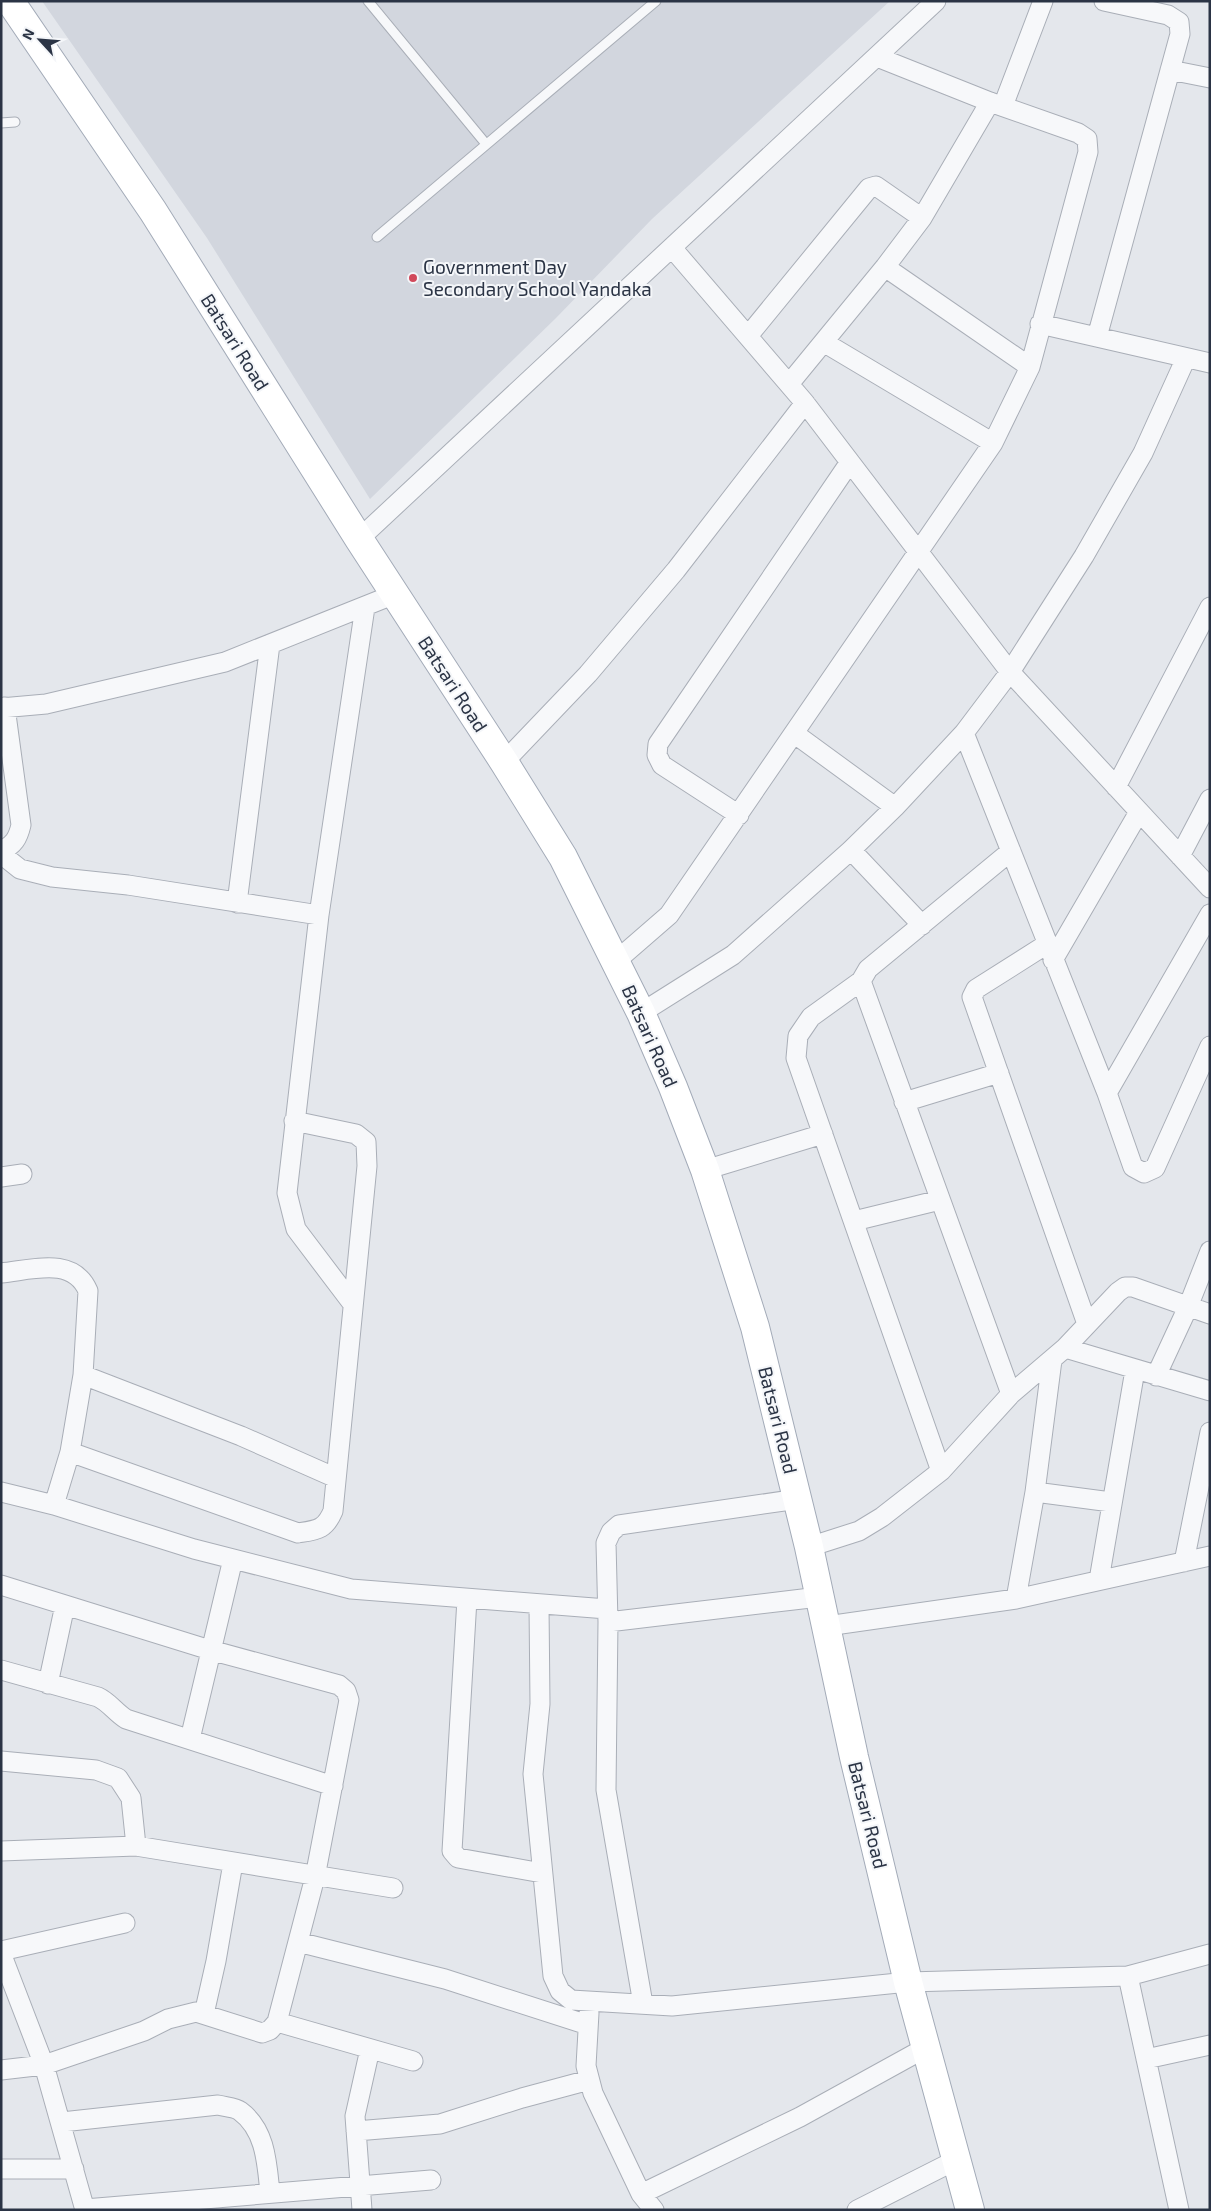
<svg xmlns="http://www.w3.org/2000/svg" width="1211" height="2211" viewBox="0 0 1211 2211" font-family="'Exo 2',sans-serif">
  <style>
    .built { fill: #d2d6de }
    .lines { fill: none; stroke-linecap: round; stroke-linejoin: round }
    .service-casing { stroke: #a9aeb7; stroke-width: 11 }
    .minor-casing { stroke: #a9aeb7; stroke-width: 21 }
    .primary-casing { stroke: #a3abb8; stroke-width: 30 }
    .service { stroke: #f7f8fa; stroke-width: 9 }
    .minor { stroke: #f7f8fa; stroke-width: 19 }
    .primary { stroke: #fff; stroke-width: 28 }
    .poi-dot { fill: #d1495b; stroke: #f4f6f9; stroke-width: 2 }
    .labels { text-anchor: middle; stroke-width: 4; stroke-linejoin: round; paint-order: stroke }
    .poi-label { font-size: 19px; fill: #2b3445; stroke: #f4f6f9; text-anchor: start }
    .street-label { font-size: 19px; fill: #2b3445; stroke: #f4f6f9 }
  </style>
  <rect width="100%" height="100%" fill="#e4e7ec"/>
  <path class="built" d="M42,1H890L652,219L556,318L370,499L207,238Z"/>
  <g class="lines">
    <defs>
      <path id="service" d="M368,1L486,144
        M1,123L15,122
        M377,237L656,1"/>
      <path id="minor" d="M1170,70L1210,78
        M1003,106L1043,1
        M673,249L805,403L1010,672L1210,888
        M885,267L1030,367
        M1040,324L1210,363
        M748,336L869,188L876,186L922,218
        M1097,337L1180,34L1179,22L1168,15L1104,1
        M825,343L993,443
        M789,384L885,267L922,218L990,102
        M359,539L936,1
        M1,708L46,704L225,662L395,594
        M964,733L1107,1093L1133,1167L1144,1173L1155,1168L1210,1046
        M795,734L895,807
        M504,762L588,674L676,570L805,403
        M1116,787L1210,607
        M739,815L662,765L657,755L658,744L850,462
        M851,850L922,925
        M1,851C14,845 18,838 21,825L5,707
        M1011,851L868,969L861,981L1011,1394
        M1,854L20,869L52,877L128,885L319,915
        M1180,856L1210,799
        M237,903L270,644
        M1047,944L976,989L972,997L1087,1324
        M1053,960L1139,812
        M616,961L669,915L993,443L1030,367L1088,152L1087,139L1078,133L990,102L877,57
        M861,981L811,1017L798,1036L796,1058L941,1471
        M641,1013L733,955L851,850L895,807L964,733L1010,672L1084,556L1143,453L1186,358
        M1107,1093L1210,914
        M904,1102L999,1073
        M705,1170L823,1134
        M1,1177L22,1174
        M854,1221L940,1200
        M1,1273C32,1270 73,1256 88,1291L83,1375L70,1452L54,1505
        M352,1303L296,1229L287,1193L319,915L365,607
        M1065,1348L1210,1391
        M83,1375L241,1436L336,1478
        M1156,1376L1188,1307L1210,1251
        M70,1452L298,1533C317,1530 325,1530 333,1511L367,1166L366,1142L356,1134L294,1121
        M1,1492L54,1505L194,1549L351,1589L607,1609
        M1035,1492L1111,1502
        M809,1547L859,1531L882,1517L941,1471L1011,1394L1065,1348L1118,1292L1125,1287H1133L1210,1314
        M1184,1562L1210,1432
        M1099,1580L1135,1370
        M1,1585L210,1650L339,1685L346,1691L349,1700L315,1877L277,2022L270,2030L262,2033L196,2012L168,2019L144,2031L44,2065L1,2070
        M467,1599L452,1851L458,1858L542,1873
        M1016,1599L1035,1492L1052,1360
        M539,1605L540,1704L533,1774L553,1976L560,1991L571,2000L672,2006L908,1982L1128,1976L1210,1954
        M608,1622L819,1597
        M827,1626L1016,1599L1210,1556
        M1,1670L98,1697C109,1702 115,1712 126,1719L333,1786
        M48,1684L65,1605
        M190,1739L233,1559
        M1,1761L96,1770L118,1778L131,1798L136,1846
        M1,1851L136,1846L393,1888
        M298,1942L445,1979L588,2025
        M1,1951L125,1923
        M1,1953L44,2065L85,2210
        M1128,1976L1179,2210
        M643,2004L606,1790L608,1622L606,1543L611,1532L619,1525L798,1499
        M589,2013L586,2066L593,2093L641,2194L654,2210
        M204,2014L216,1961L233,1863
        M277,2022L413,2061
        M1146,2059L1210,2045
        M62,2122L218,2105C225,2107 235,2107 240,2111C266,2130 267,2164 270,2193
        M356,2131L440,2124L522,2098L589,2080
        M1,2169H74
        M641,2194L800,2117L927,2047
        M85,2209L431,2180
        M362,2210L355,2116L370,2049
        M857,2210L956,2160"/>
      <path id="primary" d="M10,1L153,211L359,539L504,762L563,857L641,1013L673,1087L705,1170L755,1327L809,1547L854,1757L908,1982L970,2210"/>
    </defs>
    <use href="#service" class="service-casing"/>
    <use href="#minor" class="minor-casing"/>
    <use href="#primary" class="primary-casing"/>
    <use href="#service" class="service"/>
    <use href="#minor" class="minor"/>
    <use href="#primary" class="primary"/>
  </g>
  <circle class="poi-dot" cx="413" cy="278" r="5"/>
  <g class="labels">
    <g class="poi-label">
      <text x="423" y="274">Government Day<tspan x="423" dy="22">Secondary School Yandaka</tspan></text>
    </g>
    <g class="street-label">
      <text transform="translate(235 342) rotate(58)" y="7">Batsari Road</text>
      <text transform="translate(453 684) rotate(57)" y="7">Batsari Road</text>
      <text transform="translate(650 1036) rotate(66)" y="7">Batsari Road</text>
      <text transform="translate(778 1420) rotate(76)" y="7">Batsari Road</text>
      <text transform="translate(868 1815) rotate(76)" y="7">Batsari Road</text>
    </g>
  </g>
  <rect width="1211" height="2211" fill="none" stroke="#2b3445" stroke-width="5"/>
  <g transform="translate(40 40) rotate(296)" stroke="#f4f6f9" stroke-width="4" paint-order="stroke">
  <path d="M0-4L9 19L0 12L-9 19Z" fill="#2b3445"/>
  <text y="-8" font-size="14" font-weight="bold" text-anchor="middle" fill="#2b3445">N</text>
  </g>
</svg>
